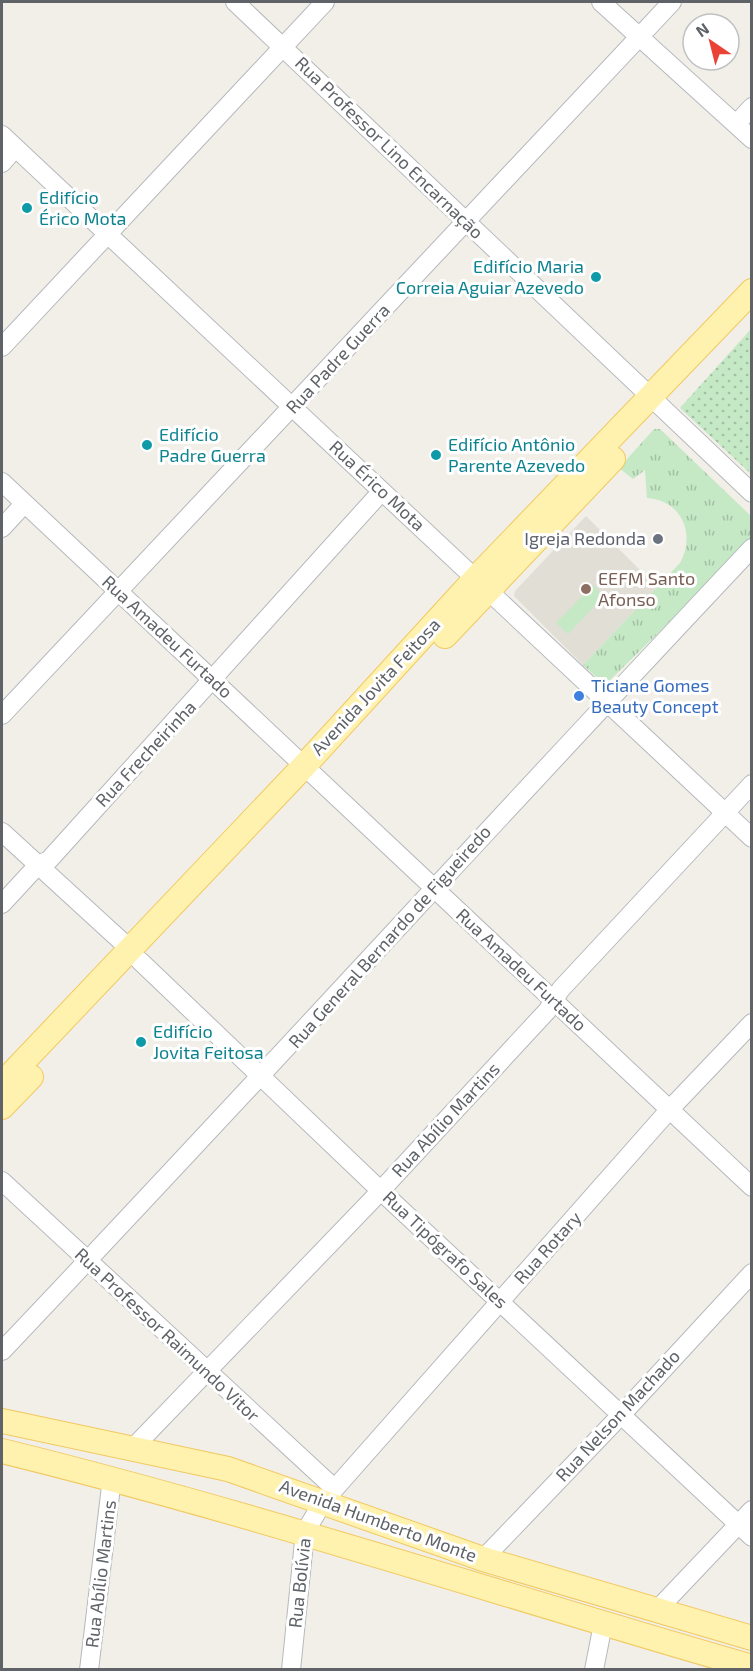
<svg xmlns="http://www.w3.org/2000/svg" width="753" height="1671" viewBox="0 0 753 1671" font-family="'Exo 2',sans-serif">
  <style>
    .education { fill: #e1ded6 }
    .grass { fill: url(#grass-dots) }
    .park { fill: url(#park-tufts) }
    .garden { fill: #c5e8c5 }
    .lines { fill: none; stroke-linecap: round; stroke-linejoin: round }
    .minor-casing { stroke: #b5b8bc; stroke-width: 20 }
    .major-casing { stroke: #f2c960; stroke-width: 26 }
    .minor { stroke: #fff; stroke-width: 18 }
    .major { stroke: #fff2af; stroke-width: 24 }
    .culture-dot { fill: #0f9aa8; stroke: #fff; stroke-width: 2 }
    .worship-dot { fill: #6b7280; stroke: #fff; stroke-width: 2 }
    .education-dot { fill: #8d6e63; stroke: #fff; stroke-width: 2 }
    .shop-dot { fill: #3f7fe0; stroke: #fff; stroke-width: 2 }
    .labels { text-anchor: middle; stroke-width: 6; stroke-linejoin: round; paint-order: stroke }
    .street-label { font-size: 18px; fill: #5f6368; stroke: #fff }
    .culture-label { font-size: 18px; fill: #0d838f; stroke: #fff; text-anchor: start }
    .worship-label { font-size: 18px; fill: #5b616d; stroke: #fff; text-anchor: end }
    .education-label { font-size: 18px; fill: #785e54; stroke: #fff; text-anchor: start }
    .shop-label { font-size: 18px; fill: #366cbe; stroke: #fff; text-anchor: start }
  </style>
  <defs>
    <pattern id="grass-dots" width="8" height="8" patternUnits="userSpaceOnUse" patternTransform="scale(1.5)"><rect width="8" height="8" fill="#c5e8c5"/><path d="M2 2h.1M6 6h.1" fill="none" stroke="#a3c0a4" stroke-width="1.8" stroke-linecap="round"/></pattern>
    <pattern id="park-tufts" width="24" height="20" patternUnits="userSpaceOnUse" patternTransform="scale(1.5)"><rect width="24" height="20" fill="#c5e8c5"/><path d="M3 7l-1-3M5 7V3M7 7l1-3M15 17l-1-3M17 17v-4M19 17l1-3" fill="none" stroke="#a3c0a4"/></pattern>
  </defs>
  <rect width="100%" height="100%" fill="#f1efe8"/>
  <path class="education" d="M586,516L657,587L583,665L514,596L515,591Z"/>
  <path class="grass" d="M751,329V474L680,408Z"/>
  <path class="park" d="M654,429H660L751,516V542L605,685L583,665L680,563C696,535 682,500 647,498L645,470L633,479L619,468Z"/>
  <path class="garden" d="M593,585L604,596L568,634L556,623Z"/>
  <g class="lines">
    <defs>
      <path id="minor" d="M235,2L752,493
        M601,2L752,139
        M736,124L752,107
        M2,135L752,838
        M2,163L15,148
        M2,347L325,2
        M2,482L752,1187
        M2,528L24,504
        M2,715L672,2
        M2,832L131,950
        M2,904L38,865L49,860L382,491
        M140,961L381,1191L752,1537
        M2,1181L334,1488
        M2,1351C254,1086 500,815 752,548
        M132,1449L371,1201L547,1011L561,989L752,784
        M483,1559L622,1414L752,1273
        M658,1609L752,1510
        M89,1670L112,1478
        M291,1670L305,1532L323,1502L670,1109L752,1023
        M594,1670L603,1624"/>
      <path id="major" d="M445,636L613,459
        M2,1084L304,766L476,578L752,291
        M2,1107L31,1077
        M2,1421L228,1469L483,1559L752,1638
        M2,1451C254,1513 501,1595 752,1667"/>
    </defs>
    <use href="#minor" class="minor-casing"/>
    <use href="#major" class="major-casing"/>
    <use href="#minor" class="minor"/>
    <use href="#major" class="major"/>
  </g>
  <g class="culture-dot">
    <circle cx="27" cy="208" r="6"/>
    <circle cx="596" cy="277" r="6"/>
    <circle cx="147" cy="445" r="6"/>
    <circle cx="436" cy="455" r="6"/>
    <circle cx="141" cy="1042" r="6"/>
  </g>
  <circle class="worship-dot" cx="658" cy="539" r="6"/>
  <circle class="education-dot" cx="586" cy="589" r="6"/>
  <circle class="shop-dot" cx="579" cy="696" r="6"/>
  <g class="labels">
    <g class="street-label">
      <text transform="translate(389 148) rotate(44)" y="6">Rua Professor Lino Encarnação</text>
      <text transform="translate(338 359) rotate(-47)" y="6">Rua Padre Guerra</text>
      <text transform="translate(377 486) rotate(43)" y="6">Rua Érico Mota</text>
      <text transform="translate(167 637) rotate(43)" y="6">Rua Amadeu Furtado</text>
      <text transform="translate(376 687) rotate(-47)" y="6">Avenida Jovita Feitosa</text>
      <text transform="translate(146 754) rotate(-47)" y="6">Rua Frecheirinha</text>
      <text transform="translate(390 937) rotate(-48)" y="6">Rua General Bernardo de Figueiredo</text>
      <text transform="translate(521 970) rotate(43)" y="6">Rua Amadeu Furtado</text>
      <text transform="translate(446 1120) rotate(-47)" y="6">Rua Abílio Martins</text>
      <text transform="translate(548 1248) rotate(-48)" y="6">Rua Rotary</text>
      <text transform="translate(445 1250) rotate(43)" y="6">Rua Tipógrafo Sales</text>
      <text transform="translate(167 1335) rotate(43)" y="6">Rua Professor Raimundo Vitor</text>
      <text transform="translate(618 1416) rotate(-47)" y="6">Rua Nelson Machado</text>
      <text transform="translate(378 1521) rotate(20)" y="6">Avenida Humberto Monte</text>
      <text transform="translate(101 1574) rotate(-83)" y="6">Rua Abílio Martins</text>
      <text transform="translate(300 1583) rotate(-84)" y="6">Rua Bolívia</text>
    </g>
    <g class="culture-label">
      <text x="39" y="204">Edifício<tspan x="39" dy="21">Érico Mota</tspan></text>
      <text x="584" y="273" text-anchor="end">Edifício Maria<tspan x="584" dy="21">Correia Aguiar Azevedo</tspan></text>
      <text x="159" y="441">Edifício<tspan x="159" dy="21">Padre Guerra</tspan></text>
      <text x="448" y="451">Edifício Antônio<tspan x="448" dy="21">Parente Azevedo</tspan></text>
      <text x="153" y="1038">Edifício<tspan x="153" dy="21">Jovita Feitosa</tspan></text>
    </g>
    <g class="worship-label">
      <text x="646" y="545">Igreja Redonda</text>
    </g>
    <g class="education-label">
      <text x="598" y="585">EEFM Santo<tspan x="598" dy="21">Afonso</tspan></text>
    </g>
    <g class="shop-label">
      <text x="591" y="692">Ticiane Gomes<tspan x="591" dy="21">Beauty Concept</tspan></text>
    </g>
  </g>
  <rect width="753" height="1671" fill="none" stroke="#5f6368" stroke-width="6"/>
  <g transform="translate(711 42) rotate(325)"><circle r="28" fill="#ffffff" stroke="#bfc1c3" stroke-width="1.5"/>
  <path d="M0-4.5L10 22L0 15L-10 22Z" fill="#ea4335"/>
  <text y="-9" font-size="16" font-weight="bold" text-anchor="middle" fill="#5f6368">N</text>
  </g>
</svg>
